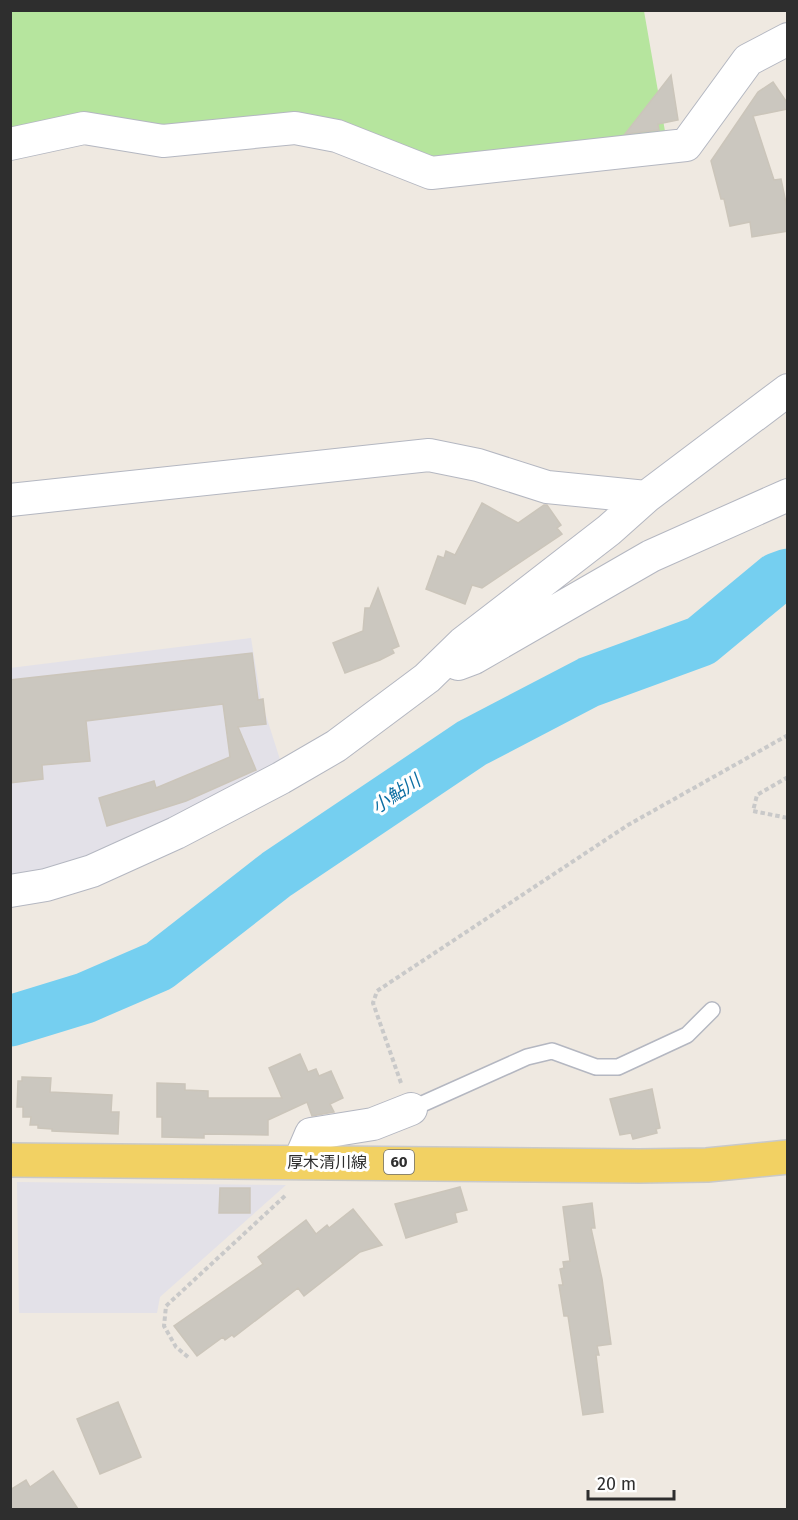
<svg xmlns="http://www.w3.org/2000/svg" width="798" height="1520" viewBox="0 0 798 1520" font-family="'Fira Sans','Noto Sans JP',sans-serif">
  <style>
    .industrial { fill: #e3e1e8 }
    .green { fill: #b6e59e }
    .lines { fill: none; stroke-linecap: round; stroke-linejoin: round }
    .river { stroke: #75cff0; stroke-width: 51 }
    .building { fill: #cbc7bf; stroke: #cbc5ba; stroke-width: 1.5 }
    .service-casing { stroke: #b4b7c1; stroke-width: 18 }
    .minor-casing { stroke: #b4b7c1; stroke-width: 34 }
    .primary-casing { stroke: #c9c9c9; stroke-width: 36 }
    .path { stroke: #c9c9c9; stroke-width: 4; stroke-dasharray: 4.5 3; stroke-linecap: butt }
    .service { stroke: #fff; stroke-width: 15 }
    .minor { stroke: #fff; stroke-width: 32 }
    .primary { stroke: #f2d163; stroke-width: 33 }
    .labels { text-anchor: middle; stroke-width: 6; stroke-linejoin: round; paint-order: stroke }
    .shield { fill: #fff; stroke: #6d6d6d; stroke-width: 1.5 }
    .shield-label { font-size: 15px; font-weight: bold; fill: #2e2e2e }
    .street-label { font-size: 16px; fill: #2e2e2e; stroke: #fff }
    .water-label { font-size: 18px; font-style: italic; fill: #0d6fa3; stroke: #fff }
  </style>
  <rect width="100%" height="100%" fill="#efe9e1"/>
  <path class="industrial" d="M251,638L261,700L284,772L101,856L11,883L10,668Z
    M17,1182L286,1185L160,1297L157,1313H19Z"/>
  <path class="green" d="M10,11H644L666,137L426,161L328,123L159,129L11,130Z"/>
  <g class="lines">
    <path class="river" d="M10,1021L85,998L159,966L277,874L472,743L589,682L701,641L777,578L788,574"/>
  </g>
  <path class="building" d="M671,75L678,120L658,124L659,130L625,134Z
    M773,82L788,104V109L753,116L774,180L781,179L788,212V231L752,237L750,222L730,226L724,199H721L711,161L758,92Z
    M482,503L518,523L544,505H547L561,525L557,528L562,534L482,588L472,585L465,604L426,589L438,556L444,558L446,551L455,555Z
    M378,588L399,646L392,649L394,653L380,660L345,673L333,643L363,631L365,608H370Z
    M252,653L258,700L263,699L266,724L238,727L256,770L186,801L107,826L99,798L154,781L156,788L230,757L223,704L86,721L90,761L42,765L43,779L10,783V680Z
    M300,1054L308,1072L316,1069L319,1076L331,1071L343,1098L330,1104L334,1112L312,1116L307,1102L268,1120V1135L204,1134V1138L162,1137V1117H157V1083L185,1084V1090L208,1091V1098H282L269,1068Z
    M22,1077L51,1078L50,1092L112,1095L111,1112H119L118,1134L52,1131V1129L38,1128V1125H30L31,1117H23V1107H17L18,1081H22Z
    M652,1089L660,1128L656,1129L657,1133L633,1139L631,1133L620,1135L610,1099Z
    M460,1187L467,1210L455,1213L457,1222L406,1238L395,1204Z
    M220,1188H250V1213H219Z
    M592,1203L595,1228H591L602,1279L611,1344L597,1346L599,1355H596L603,1412L583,1415L568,1316H564L559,1285H563L560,1269L564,1268L563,1262L570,1261L563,1207Z
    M353,1209L382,1245L360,1252L304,1296L298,1288L234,1337L232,1335L225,1340L223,1337L197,1356L174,1326L263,1264L258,1257L306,1220L316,1234L327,1225L329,1228Z
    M118,1402L141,1457L100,1474L77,1419Z
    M53,1471L78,1509H10V1490L26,1480L30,1487Z"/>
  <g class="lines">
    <defs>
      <path id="service" d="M411,1109L527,1057L552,1051L596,1067H618L687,1035L712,1010"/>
      <path id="minor" d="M10,144L84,128L163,141L295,128L337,136L431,173L686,145L748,60L788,39
        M10,500L429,455L478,465L547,487L646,497
        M458,664L474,658L651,556L788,495
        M10,891L46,885L92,871L176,833L281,778L336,746L427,678L463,643L609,530L646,497L788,390
        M299,1162L311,1134L373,1124L411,1109"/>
      <path id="primary" d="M10,1160L639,1166L707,1165L788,1157"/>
    </defs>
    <use href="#service" class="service-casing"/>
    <use href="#minor" class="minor-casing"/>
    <use href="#primary" class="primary-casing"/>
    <path class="path" d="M788,777L757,795L753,811L788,818
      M401,1083L373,1003L377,991L628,825L788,735
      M188,1357L176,1347L164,1326L166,1306L287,1194"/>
    <use href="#service" class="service"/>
    <use href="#minor" class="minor"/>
    <use href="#primary" class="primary"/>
  </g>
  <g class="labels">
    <rect class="shield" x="384" y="1150" width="30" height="24" rx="4.5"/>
    <g class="shield-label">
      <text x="399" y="1167">60</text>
    </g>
    <g class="street-label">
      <text x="327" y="1168">厚木清川線</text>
    </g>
    <g class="water-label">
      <text transform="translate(396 794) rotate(-34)" y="6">小鮎川</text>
    </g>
  </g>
  <rect width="798" height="1520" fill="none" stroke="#2e2e2e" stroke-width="24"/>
  <path d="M588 1490v9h86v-9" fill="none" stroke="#2e2e2e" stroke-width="3"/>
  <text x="597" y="1490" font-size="18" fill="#2e2e2e" stroke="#ffffff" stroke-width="4.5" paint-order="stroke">20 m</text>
</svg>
